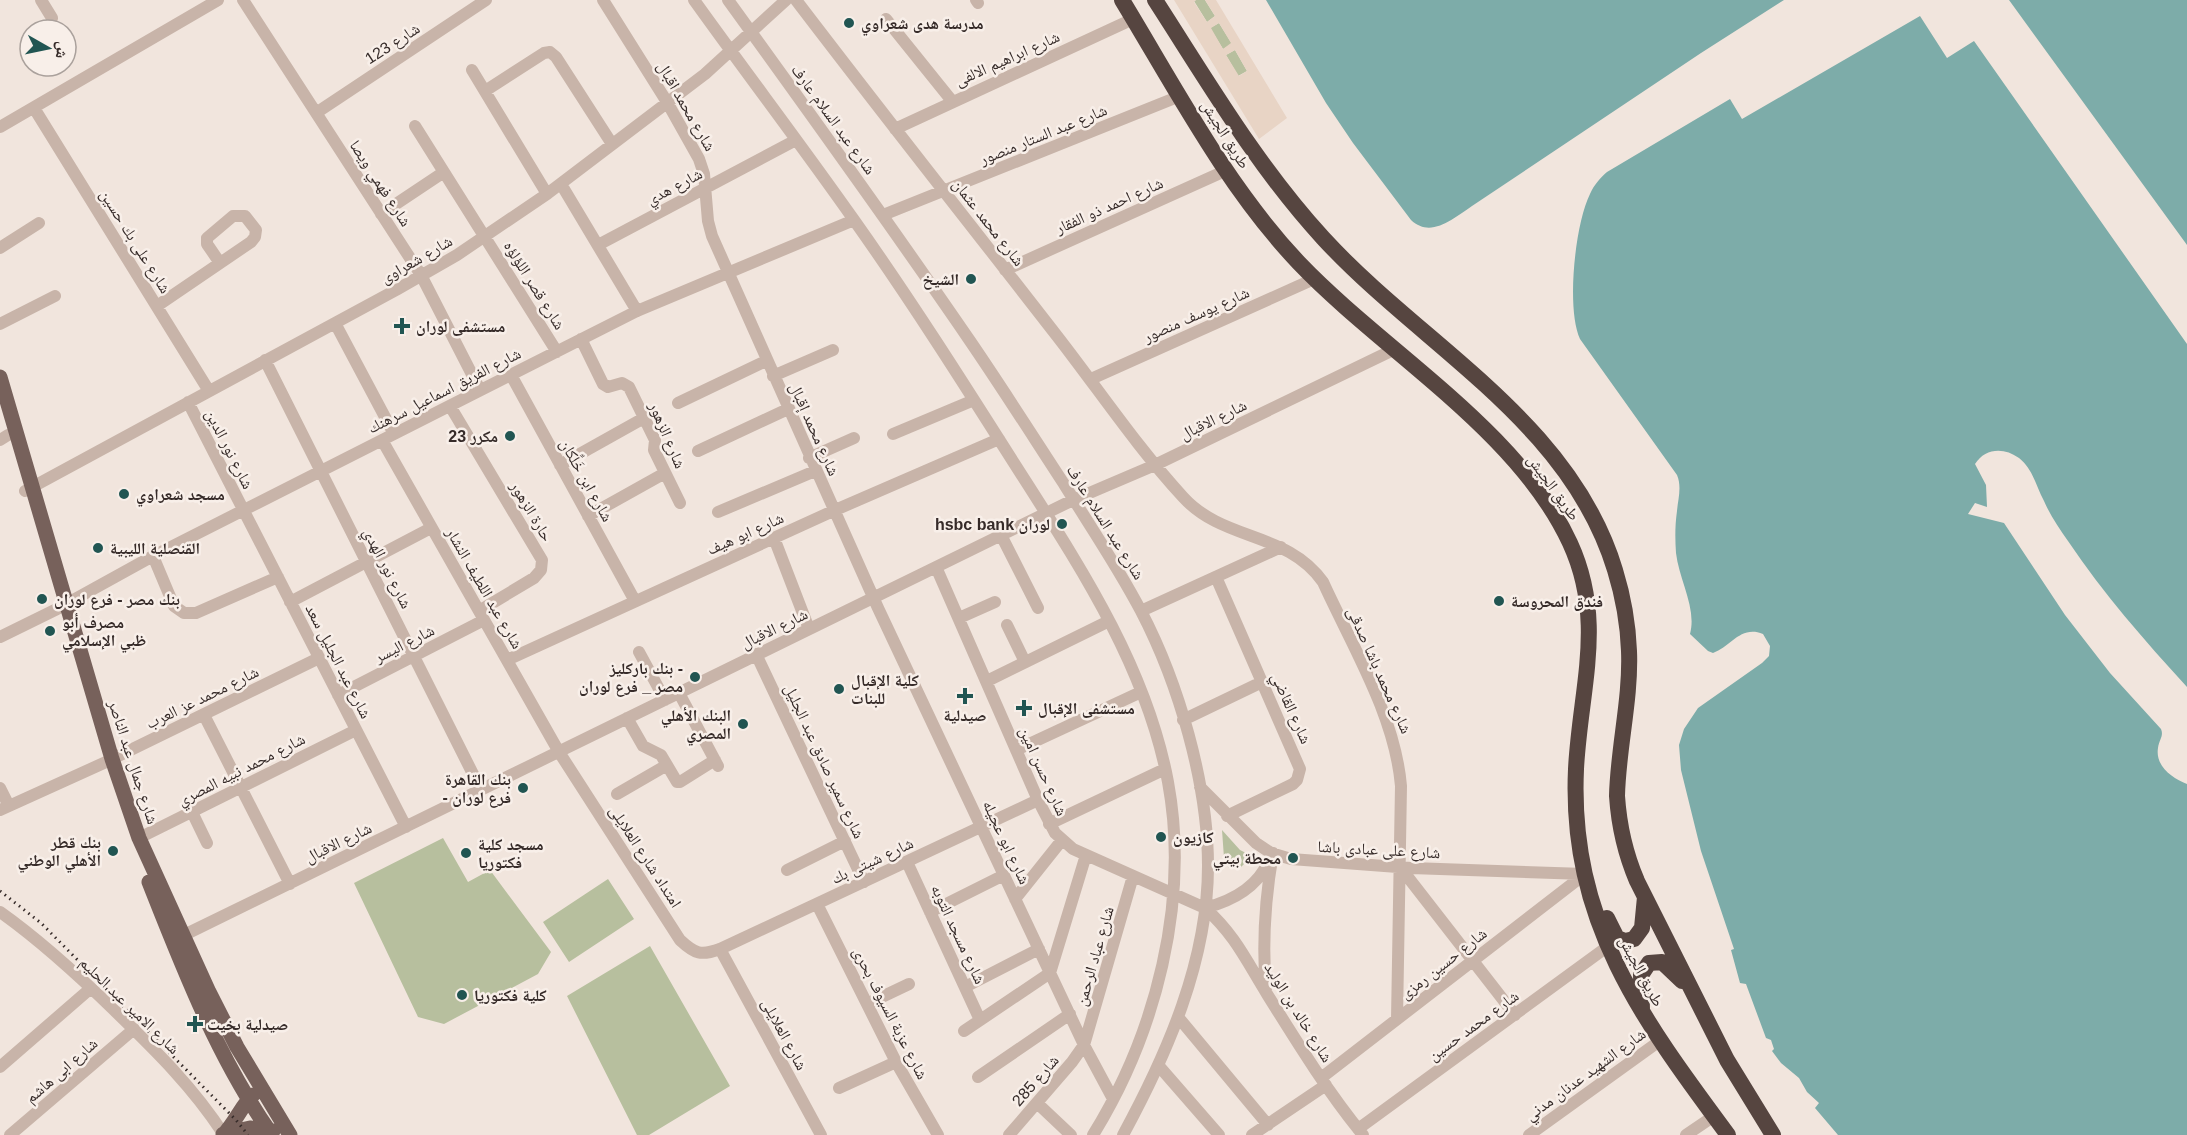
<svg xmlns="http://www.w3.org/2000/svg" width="2187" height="1135" viewBox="0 0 2187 1135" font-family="Arial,'Noto Naskh Arabic',sans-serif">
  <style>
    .green { fill: #b7bf9e }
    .plaza { fill: #e8d4c5; fill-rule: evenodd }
    .water { fill: #7daca9 }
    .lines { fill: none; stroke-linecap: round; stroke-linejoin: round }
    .minor { stroke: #c8b4a9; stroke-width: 12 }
    .major { stroke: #77615b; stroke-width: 15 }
    .highway { stroke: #564540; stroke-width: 16 }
    .rail { stroke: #362b29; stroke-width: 3; stroke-dasharray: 1.5 4.5; stroke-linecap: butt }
    .poi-dot { fill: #215552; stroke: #f8efe9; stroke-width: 2 }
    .labels { text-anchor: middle; stroke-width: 5; stroke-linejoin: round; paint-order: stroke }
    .poi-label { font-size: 16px; font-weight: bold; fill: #362b29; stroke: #f8efe9; text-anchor: start }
    .street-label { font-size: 16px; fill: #362b29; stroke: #f8efe9 }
  </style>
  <rect width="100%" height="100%" fill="#f1e5dd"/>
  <path class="green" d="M1196,0H1205L1215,16L1207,22L1194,1Z
    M1219,23L1232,44L1223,49L1210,28Z
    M1235,50L1247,71L1238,76L1226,55Z
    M1222,830L1240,850L1252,856L1240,868L1232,869L1228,867L1224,858Z
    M443,838L468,882L490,870L551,952L538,974L444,1024L418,1017L354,883Z
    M608,879L634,919L569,962L543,922Z
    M650,946L730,1086L649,1135H637L567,996Z"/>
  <path class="plaza" d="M1174,0H1196L1194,2L1207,22L1215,16L1205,0H1216L1287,118L1259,139ZM1219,23L1231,43L1223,49L1211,28ZM1235,50L1247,71L1239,76L1226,55Z"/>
  <path class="water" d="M1266,0H1784L1701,53L1472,206C1454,218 1431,239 1411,220L1353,143L1326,103Z
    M2009,0H2187V245Z
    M1920,16L1947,58L1974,41L2187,344V687C2144,640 2103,593 2068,541C2059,528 2050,515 2044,501C2036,486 2033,469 2019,458C2004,447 1985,448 1975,464L1986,485L1987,507L1975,503L1968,514L2004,523L2065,615L2110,673L2161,729C2164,736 2159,740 2158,748C2155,766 2172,778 2187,784V1135H1838L1815,1108L1819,1103L1807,1092L1799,1078L1781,1063L1772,1051L1774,1049L1771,1040L1766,1038L1746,984L1740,983L1731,950L1734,949L1701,851L1681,770L1679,745L1684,729L1698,708L1762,663L1769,656L1770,646L1763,634C1740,625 1731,647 1713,653L1708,651L1690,634C1697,608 1679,580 1676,553C1675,539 1675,525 1677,511C1678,499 1682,487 1677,475L1580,339C1566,309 1575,224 1590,194C1594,185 1600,178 1607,172L1730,99L1742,119Z"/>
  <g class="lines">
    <path class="minor" d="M41,0L52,18
      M243,0L421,275L480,390
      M603,0L667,102L699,159L704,174L708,221L712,236L878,608L1084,1045L1113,1099
      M694,0C747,74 802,146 854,220C910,299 962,381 1014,463C1077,562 1146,664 1168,782C1190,901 1156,1033 1093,1135
      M728,0C809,112 890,224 968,338C1001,386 1032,435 1064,484C1090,526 1118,567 1141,611C1179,684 1208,784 1208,866C1208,961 1167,1054 1123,1135
      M796,0C882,113 970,224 1057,336C1099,390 1137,447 1183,497C1224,542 1287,531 1323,582C1352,646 1395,715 1401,786L1397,1019
      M976,0L978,3
      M886,19L952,101
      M472,70L547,194
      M485,91L544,53L550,52L556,57L612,144
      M34,108L209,391
      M316,113L486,0
      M415,126L557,352
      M0,127L218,0
      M895,129L1133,19
      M561,184L637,311
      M381,214L444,172
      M883,215L1180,96
      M598,245L796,140
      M0,248L39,223
      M1005,270L1227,170
      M157,306L251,242L255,237L256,230L245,216H233L207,238V244L220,263
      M335,323L394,434
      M0,324L55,296
      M581,339L603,384L608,387L622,383L629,387L655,440L654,450L680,503
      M265,360L481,790
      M511,375L635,601
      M773,376L833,350
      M1091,379L1314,279
      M188,402L406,827
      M678,403L766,361
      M450,406L542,560L541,570L534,578L479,611
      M893,434L974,400
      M0,440L8,435
      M382,440L559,752L680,940C695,954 701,956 720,949L1038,800
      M698,451L788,409
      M809,458L854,438
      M560,465L644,418
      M25,491L396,290L457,255L547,194L705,74L786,0
      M718,512L815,471
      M588,516L665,473
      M1001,535L1038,608
      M774,538L809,629
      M153,556L174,606L184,613H196L278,577
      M936,567L1038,800L1055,833L1073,849L1205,908C1235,935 1246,960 1267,994C1297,1042 1327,1091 1363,1135
      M1216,577L1300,769L1297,780L1293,784L1227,816
      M290,602L431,528
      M1141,611L1281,547
      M959,618L995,602
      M1007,625L1025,662
      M0,637L57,609L153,556L637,311L854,220
      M639,652L665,700
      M756,654L864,882
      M507,660L833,511L999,439
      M987,681L1109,621
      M679,693L718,766
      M338,695L484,620
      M204,715L290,884
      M627,718L643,746L661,755L677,782H680L715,760
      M1183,720L1262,682
      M1016,750L1141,692
      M1200,787L1256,843L1271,853L1291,859L1411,868L1585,874
      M0,788L9,806
      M617,794L667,765
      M0,810L106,762L319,658
      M192,812L207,843
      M1049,824L1165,769
      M139,838L356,730
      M907,862L980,1020
      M1400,867L1515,1015
      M787,870L845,841
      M1015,899L1062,840
      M817,904L896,1062L938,1135
      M1205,908C1232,901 1258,887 1269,860
      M0,912C41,941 79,976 115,1011C155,1050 194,1088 224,1135
      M930,912L1004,875
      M176,939L1073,500L1155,465L1393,350
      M720,949L821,1135
      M965,987L1039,949
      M1266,989C1262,943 1265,899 1273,853
      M867,1004L909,984
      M1178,1017L1268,1125
      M964,1031L1050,973L1086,855
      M1158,1065L1219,1135
      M0,1067L91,988
      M978,1077L1070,1014
      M1321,1078L1585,874
      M839,1088L896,1062
      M1037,1103L1071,1135
      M1358,1129L1607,947
      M10,1135L134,1029
      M1009,1135L1072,1062L1084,1045L1133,876
      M1252,1135L1326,1085
      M1529,1135L1661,1040
      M1686,1135L1714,1116"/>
    <path class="major" d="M0,377L112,759L139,838L209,992L237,1047L290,1135
      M149,882C183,968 218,1059 272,1135
      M223,1134L250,1128L273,1131
      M223,1135C235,1123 243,1103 253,1095"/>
    <path class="highway" d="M1122,0C1176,89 1227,187 1299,263C1384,352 1518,430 1570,543C1606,621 1580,689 1576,769C1569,921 1642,1019 1728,1135
      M1155,0C1208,82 1257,166 1323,238C1422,346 1570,421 1615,570C1623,596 1628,623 1629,651C1631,699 1618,748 1617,796C1619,826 1625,853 1637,881L1727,1060L1773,1135
      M1607,918L1617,938L1625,941L1634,939L1642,928L1645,897
      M1642,1010L1641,975L1649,963L1662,962L1682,981"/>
    <path class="rail" d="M0,891L41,923L236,1120L248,1135"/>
  </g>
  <g class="poi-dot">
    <circle cx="849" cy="23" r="6"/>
    <circle cx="971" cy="279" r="6"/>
    <path d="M399 317h6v6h6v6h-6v6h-6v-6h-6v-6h6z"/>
    <circle cx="510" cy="436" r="6"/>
    <circle cx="124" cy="494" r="6"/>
    <circle cx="1062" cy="524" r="6"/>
    <circle cx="98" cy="548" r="6"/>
    <circle cx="42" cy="599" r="6"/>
    <circle cx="1499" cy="601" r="6"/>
    <circle cx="50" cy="631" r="6"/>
    <circle cx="695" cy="677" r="6"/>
    <circle cx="839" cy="689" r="6"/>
    <path d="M962 687h6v6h6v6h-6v6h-6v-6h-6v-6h6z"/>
    <path d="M1021 699h6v6h6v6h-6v6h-6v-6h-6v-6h6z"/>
    <circle cx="743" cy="724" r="6"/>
    <circle cx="523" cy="788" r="6"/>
    <circle cx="1161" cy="837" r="6"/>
    <circle cx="113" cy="851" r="6"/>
    <circle cx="466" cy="853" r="6"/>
    <circle cx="1293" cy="858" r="6"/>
    <circle cx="462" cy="995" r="6"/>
    <path d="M192 1015h6v6h6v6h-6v6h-6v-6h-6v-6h6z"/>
  </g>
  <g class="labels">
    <g class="poi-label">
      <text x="861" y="29">مدرسة هدى شعراوي</text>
      <text x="959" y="285" text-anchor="end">الشيخ</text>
      <text x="416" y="332">مستشفى لوران</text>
      <text x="498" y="442" text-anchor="end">23 مكرر</text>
      <text x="136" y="500">مسجد شعراوي</text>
      <text x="1050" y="530" text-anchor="end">hsbc bank لوران</text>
      <text x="110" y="554">القنصلية الليبية</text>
      <text x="54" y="605">بنك مصر - فرع لوران</text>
      <text x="1511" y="607">فندق المحروسة</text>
      <text x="62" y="628">مصرف أبو<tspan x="62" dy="18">ظبي الإسلامي</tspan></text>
      <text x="683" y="674" text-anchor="end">بنك باركليز -<tspan x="683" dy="18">مصر _ فرع لوران</tspan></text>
      <text x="851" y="686">كلية الإقبال<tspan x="851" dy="18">للبنات</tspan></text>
      <text x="1038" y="714">مستشفى الإقبال</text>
      <text x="731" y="721" text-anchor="end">البنك الأهلي<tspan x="731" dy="18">المصري</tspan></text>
      <text x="965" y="721" text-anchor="middle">صيدلية</text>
      <text x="511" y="785" text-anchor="end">بنك القاهرة<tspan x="511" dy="18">- فرع لوران</tspan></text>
      <text x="1173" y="843">كازيون</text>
      <text x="101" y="848" text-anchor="end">بنك قطر<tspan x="101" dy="18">الأهلي الوطني</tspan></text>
      <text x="478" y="850">مسجد كلية<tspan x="478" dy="18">فكتوريا</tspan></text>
      <text x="1281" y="864" text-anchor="end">محطة بيتي</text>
      <text x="474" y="1001">كلية فكتوريا</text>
      <text x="207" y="1030">صيدلية بخيت</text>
    </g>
    <g class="street-label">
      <text transform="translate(392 43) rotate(-33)" y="6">شارع 123</text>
      <text transform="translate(1007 58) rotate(-24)" y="6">شارع ابراهيم الالفى</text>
      <text transform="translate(687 106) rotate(60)" y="6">شارع محمد اقبال</text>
      <text transform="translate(834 119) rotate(54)" y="6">شارع عبد السلام عارف</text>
      <text transform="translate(1043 134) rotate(-22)" y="6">شارع عبد الستار منصور</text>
      <text transform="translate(1226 134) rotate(58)" y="6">طريق الجيش</text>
      <text transform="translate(381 183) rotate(57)" y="6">شارع فهمي ويصا</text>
      <text transform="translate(674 186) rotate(-28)" y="6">شارع هدي</text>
      <text transform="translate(1109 205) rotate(-24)" y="6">شارع احمد ذو الفقار</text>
      <text transform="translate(989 222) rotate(52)" y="6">شارع محمد عثمان</text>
      <text transform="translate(136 241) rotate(58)" y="6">شارع على بك حسين</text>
      <text transform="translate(416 259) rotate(-30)" y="6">شارع شعراوى</text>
      <text transform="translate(535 285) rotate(58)" y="6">شارع قصر اللؤلؤه</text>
      <text transform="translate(1196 314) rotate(-24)" y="6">شارع يوسف منصور</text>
      <text transform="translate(444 390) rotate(-27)" y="6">شارع الفريق اسماعيل سرهنك</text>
      <text transform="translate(1213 419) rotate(-26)" y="6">شارع الاقبال</text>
      <text transform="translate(815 429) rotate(66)" y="6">شارع محمد إقبال</text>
      <text transform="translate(668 435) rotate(67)" y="6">شارع الزهور</text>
      <text transform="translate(230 449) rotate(63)" y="6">شارع نور الدين</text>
      <text transform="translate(587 480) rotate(61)" y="6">شارع ابن خَلِّكان</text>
      <text transform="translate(1554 487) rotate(54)" y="6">طريق الجيش</text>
      <text transform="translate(532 511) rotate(59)" y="6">حارة الزهور</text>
      <text transform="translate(1106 522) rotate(58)" y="6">شارع عبد السلام عارف</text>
      <text transform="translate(745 533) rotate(-24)" y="6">شارع ابو هيف</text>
      <text transform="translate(388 568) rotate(63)" y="6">شارع نور الهدي</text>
      <text transform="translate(485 588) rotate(60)" y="6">شارع عبد اللطيف النشار</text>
      <text transform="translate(774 628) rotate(-26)" y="6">شارع الاقبال</text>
      <text transform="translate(404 643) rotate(-27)" y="6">شارع اليسر</text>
      <text transform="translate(339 661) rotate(63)" y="6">شارع عبد الجليل سعد</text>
      <text transform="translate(1380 670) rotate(66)" y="6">شارع محمد باشا صدقى</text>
      <text transform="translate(202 697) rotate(-26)" y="6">شارع محمد عز العرب</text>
      <text transform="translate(1292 708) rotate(66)" y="6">شارع القاضي</text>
      <text transform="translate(825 761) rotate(65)" y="6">شارع سمير صادق عبد الجليل</text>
      <text transform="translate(134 762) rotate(72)" y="6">شارع جمال عبد الناصر</text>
      <text transform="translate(241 769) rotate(-27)" y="6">شارع محمد نبيه المصري</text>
      <text transform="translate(1044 771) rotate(66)" y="6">شارع حسن امين</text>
      <text transform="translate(338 842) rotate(-26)" y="6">شارع الاقبال</text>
      <text transform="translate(1007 842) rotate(65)" y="6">شارع ابو عجيله</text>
      <text transform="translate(1379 849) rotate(3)" y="6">شارع على عبادى باشا</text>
      <text transform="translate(646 856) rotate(57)" y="6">امتداد شارع العلايلى</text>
      <text transform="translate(872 860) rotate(-25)" y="6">شارع شيتى بك</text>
      <text transform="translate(959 934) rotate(65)" y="6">شارع مسجد التوبه</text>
      <text transform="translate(1094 956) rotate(-74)" y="6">شارع عباد الرحمن</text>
      <text transform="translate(1443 963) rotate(-38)" y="6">شارع حسين رمزى</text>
      <text transform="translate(1642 971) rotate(62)" y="6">طريق الجيش</text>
      <text transform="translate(130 1005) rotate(44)" y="6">شارع الامير عبد الحليم</text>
      <text transform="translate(1299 1012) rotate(58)" y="6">شارع خالد بن الوليد</text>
      <text transform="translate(891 1013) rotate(63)" y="6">شارع عزبة السيوف بحرى</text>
      <text transform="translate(1473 1025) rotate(-36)" y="6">شارع محمد حسين</text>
      <text transform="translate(785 1034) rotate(62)" y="6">شارع العلايلى</text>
      <text transform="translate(61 1070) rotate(-41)" y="6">شارع ابى هاشم</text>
      <text transform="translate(1585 1074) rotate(-36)" y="6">شارع الشهيد عدنان مدني</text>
      <text transform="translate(1035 1080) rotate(-49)" y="6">شارع 285</text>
    </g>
  </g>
  <g transform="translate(48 48) rotate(99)"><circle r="28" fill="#f8efe9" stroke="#aaa19c" stroke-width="1.5"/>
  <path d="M0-4.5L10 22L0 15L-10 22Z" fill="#215552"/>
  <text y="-9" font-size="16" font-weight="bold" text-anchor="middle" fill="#362b29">ش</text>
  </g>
</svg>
